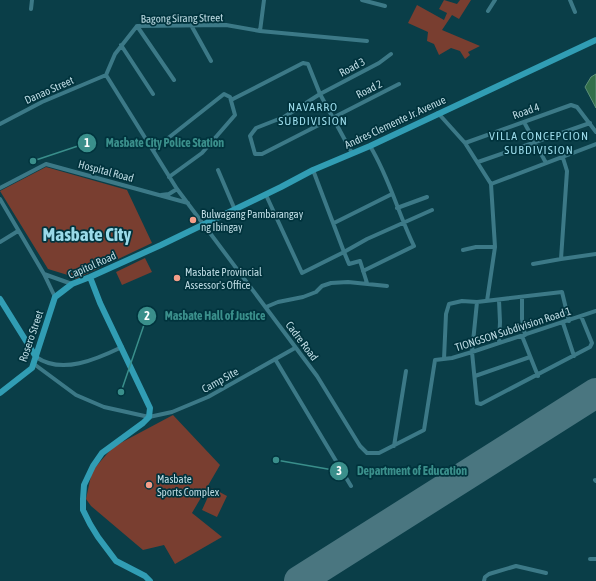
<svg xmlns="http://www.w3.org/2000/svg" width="596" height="581" viewBox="0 0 596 581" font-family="'Asap Condensed',sans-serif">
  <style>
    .green { fill: #793e30 }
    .water { fill: #336f4a; stroke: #5c8f78 }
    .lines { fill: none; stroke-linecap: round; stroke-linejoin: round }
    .runway { stroke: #4a7680; stroke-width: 30 }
    .street { stroke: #3c7987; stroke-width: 4 }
    .secondary { stroke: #319db4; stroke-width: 6 }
    .poi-dot { fill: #f49e89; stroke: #00333d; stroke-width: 1.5 }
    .labels { text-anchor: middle; stroke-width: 3.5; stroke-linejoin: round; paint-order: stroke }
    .street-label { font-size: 11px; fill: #bddbe3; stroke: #00333d }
    .poi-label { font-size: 11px; fill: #bddbe3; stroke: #00333d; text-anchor: start }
    .neighbourhood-label { font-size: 12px; letter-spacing: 1px; fill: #9adae9; stroke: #00333d }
    .town-label { font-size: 19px; font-weight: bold; fill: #9adae9; stroke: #00333d }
    .leader { fill: none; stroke: #3a8f8b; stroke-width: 1.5 }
    .callout-dot { fill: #3a8f8b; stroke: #00333d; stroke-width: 1.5 }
    .mark-label { font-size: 12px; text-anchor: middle; font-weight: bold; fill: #fff }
    .callout-label { font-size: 12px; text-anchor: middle; font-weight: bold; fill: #3a8f8b; stroke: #00333d; stroke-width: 3.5; stroke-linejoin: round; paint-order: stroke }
  </style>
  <rect width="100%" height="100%" fill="#0a3e48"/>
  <path class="green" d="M444,0L457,4L460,0H471L459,19L452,15L442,30L480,46L468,52L470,55L465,59L460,51L451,48L439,55L434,44L427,41L428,32L408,23L417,5L444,20L447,13L439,9Z
    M46,167L127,190L152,243L76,279L71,276L48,269L0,191Z
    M145,258L152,272L122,285L116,272Z
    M173,415L220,465L192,513L222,537L175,564L164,545L143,550L91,506L86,499L92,471L113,447Z
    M212,488L227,496L217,517L202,510Z"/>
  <path class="water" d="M596,74V108L585,87L591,77Z"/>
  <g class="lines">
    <path class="runway" d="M299,581L596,393"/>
    <path class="street" d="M362,0L385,6
      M570,0L575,12
      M31,9L32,0
      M488,11L495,0
      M191,25L211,61
      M137,26L174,80
      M260,31L264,0
      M121,45L153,94
      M106,75L177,189L317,376L360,446L367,453H379L424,430L435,360L452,358L472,352L596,311
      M106,75L115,54L137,26L226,25L260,31L367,41
      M231,100L303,63L308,64L320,94L379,63L391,54
      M438,113L465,143L491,184L495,247
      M524,122L546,163
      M0,124L42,102L106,75
      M465,143L571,105L577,107L596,132
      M153,150L224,94L230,97L235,115L202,153L169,177
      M352,153L320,94L284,117L256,128L250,136L255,154H262L399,84
      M563,158L567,171L561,259L596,254
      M478,162L590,123
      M218,170L235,210
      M313,170L344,252L367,239L432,210
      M491,184L596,144
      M0,188L46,164L188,203
      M161,195L169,194L177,189
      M266,195L302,273L344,252L349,264L360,261L367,283
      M0,199L44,274L55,297
      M397,208L427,197
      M334,223L392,194
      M0,242L18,231
      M463,250L476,247H495L487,301
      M533,264L561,259
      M363,271L414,246C398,213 389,177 370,146
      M44,274L72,284
      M522,297V319L525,335
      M499,300L500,322L499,343
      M477,302L562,292L569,321
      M266,307L278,302L303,297L316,292L322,286L331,283L348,282L387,286
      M563,323L574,356
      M522,336L538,376
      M36,357C62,375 97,359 122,347
      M275,359L351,486
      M444,359L446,314L449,304L462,301L477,302L472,352L477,403L481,404L590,347L592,343L581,316
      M34,364L76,395L104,407L149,417L172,412L208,397L295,348
      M475,376L530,357
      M394,446L406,371
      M595,480L596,481
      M590,559H596
      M484,581L485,577L489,574L516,566L546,573"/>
    <path class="secondary" d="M90,277L100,303L150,408L149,417L143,423L102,453L93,466L84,485L83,499V510L90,524L98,537L116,561L145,576L150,581
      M0,299L36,357
      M0,393L32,368L55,297L72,284L90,277L161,245L281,187L313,170L370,146L596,40"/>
  </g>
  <g class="poi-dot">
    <circle cx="193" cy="220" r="4"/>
    <circle cx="177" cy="278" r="4"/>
    <circle cx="149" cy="485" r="4"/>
  </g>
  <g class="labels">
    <g class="street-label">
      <text transform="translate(182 18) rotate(-1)" y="4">Bagong Sirang Street</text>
      <text transform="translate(352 67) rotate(-28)" y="4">Road 3</text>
      <text transform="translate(369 89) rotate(-27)" y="4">Road 2</text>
      <text transform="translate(49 90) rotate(-24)" y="4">Danao Street</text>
      <text transform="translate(526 111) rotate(-20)" y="4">Road 4</text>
      <text transform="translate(395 122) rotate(-25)" y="4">Andres Clemente Jr. Avenue</text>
      <text transform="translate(106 171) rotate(15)" y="4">Hospital Road</text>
      <text transform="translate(92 265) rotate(-24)" y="4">Capitol Road</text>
      <text transform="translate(513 329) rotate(-18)" y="4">TIONGSON Subdivision Road 1</text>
      <text transform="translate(31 336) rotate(-71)" y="4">Rosero Street</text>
      <text transform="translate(302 341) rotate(53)" y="4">Cadre Road</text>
      <text transform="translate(220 380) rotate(-29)" y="4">Camp Site</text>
    </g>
    <g class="poi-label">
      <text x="201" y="218">Bulwagang Pambarangay<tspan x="201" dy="13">ng Ibingay</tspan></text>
      <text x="185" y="276">Masbate Provincial<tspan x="185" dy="13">Assessor's Office</tspan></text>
      <text x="157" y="483">Masbate<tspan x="157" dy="13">Sports Complex</tspan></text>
    </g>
    <g class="neighbourhood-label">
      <text x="313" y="111">NAVARRO<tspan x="313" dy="14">SUBDIVISION</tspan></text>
      <text x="539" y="140">VILLA CONCEPCION<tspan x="539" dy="14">SUBDIVISION</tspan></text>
    </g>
    <g class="town-label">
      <text x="87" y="241">Masbate City</text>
    </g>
  </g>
  <path class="leader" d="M33 161L87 143M121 392L147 316M276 460L339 471"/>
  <g class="callout-dot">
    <circle cx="33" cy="161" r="4"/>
    <circle cx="121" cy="392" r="4"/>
    <circle cx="276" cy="460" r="4"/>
    <circle cx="87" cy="143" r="10"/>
    <circle cx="147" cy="316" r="10"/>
    <circle cx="339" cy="471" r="10"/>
  </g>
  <g class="mark-label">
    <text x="87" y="147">1</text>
    <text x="147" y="320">2</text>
    <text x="339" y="475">3</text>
  </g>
  <g class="callout-label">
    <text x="165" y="147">Masbate City Police Station</text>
    <text x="215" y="320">Masbate Hall of Justice</text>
    <text x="412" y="475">Department of Education</text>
  </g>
</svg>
